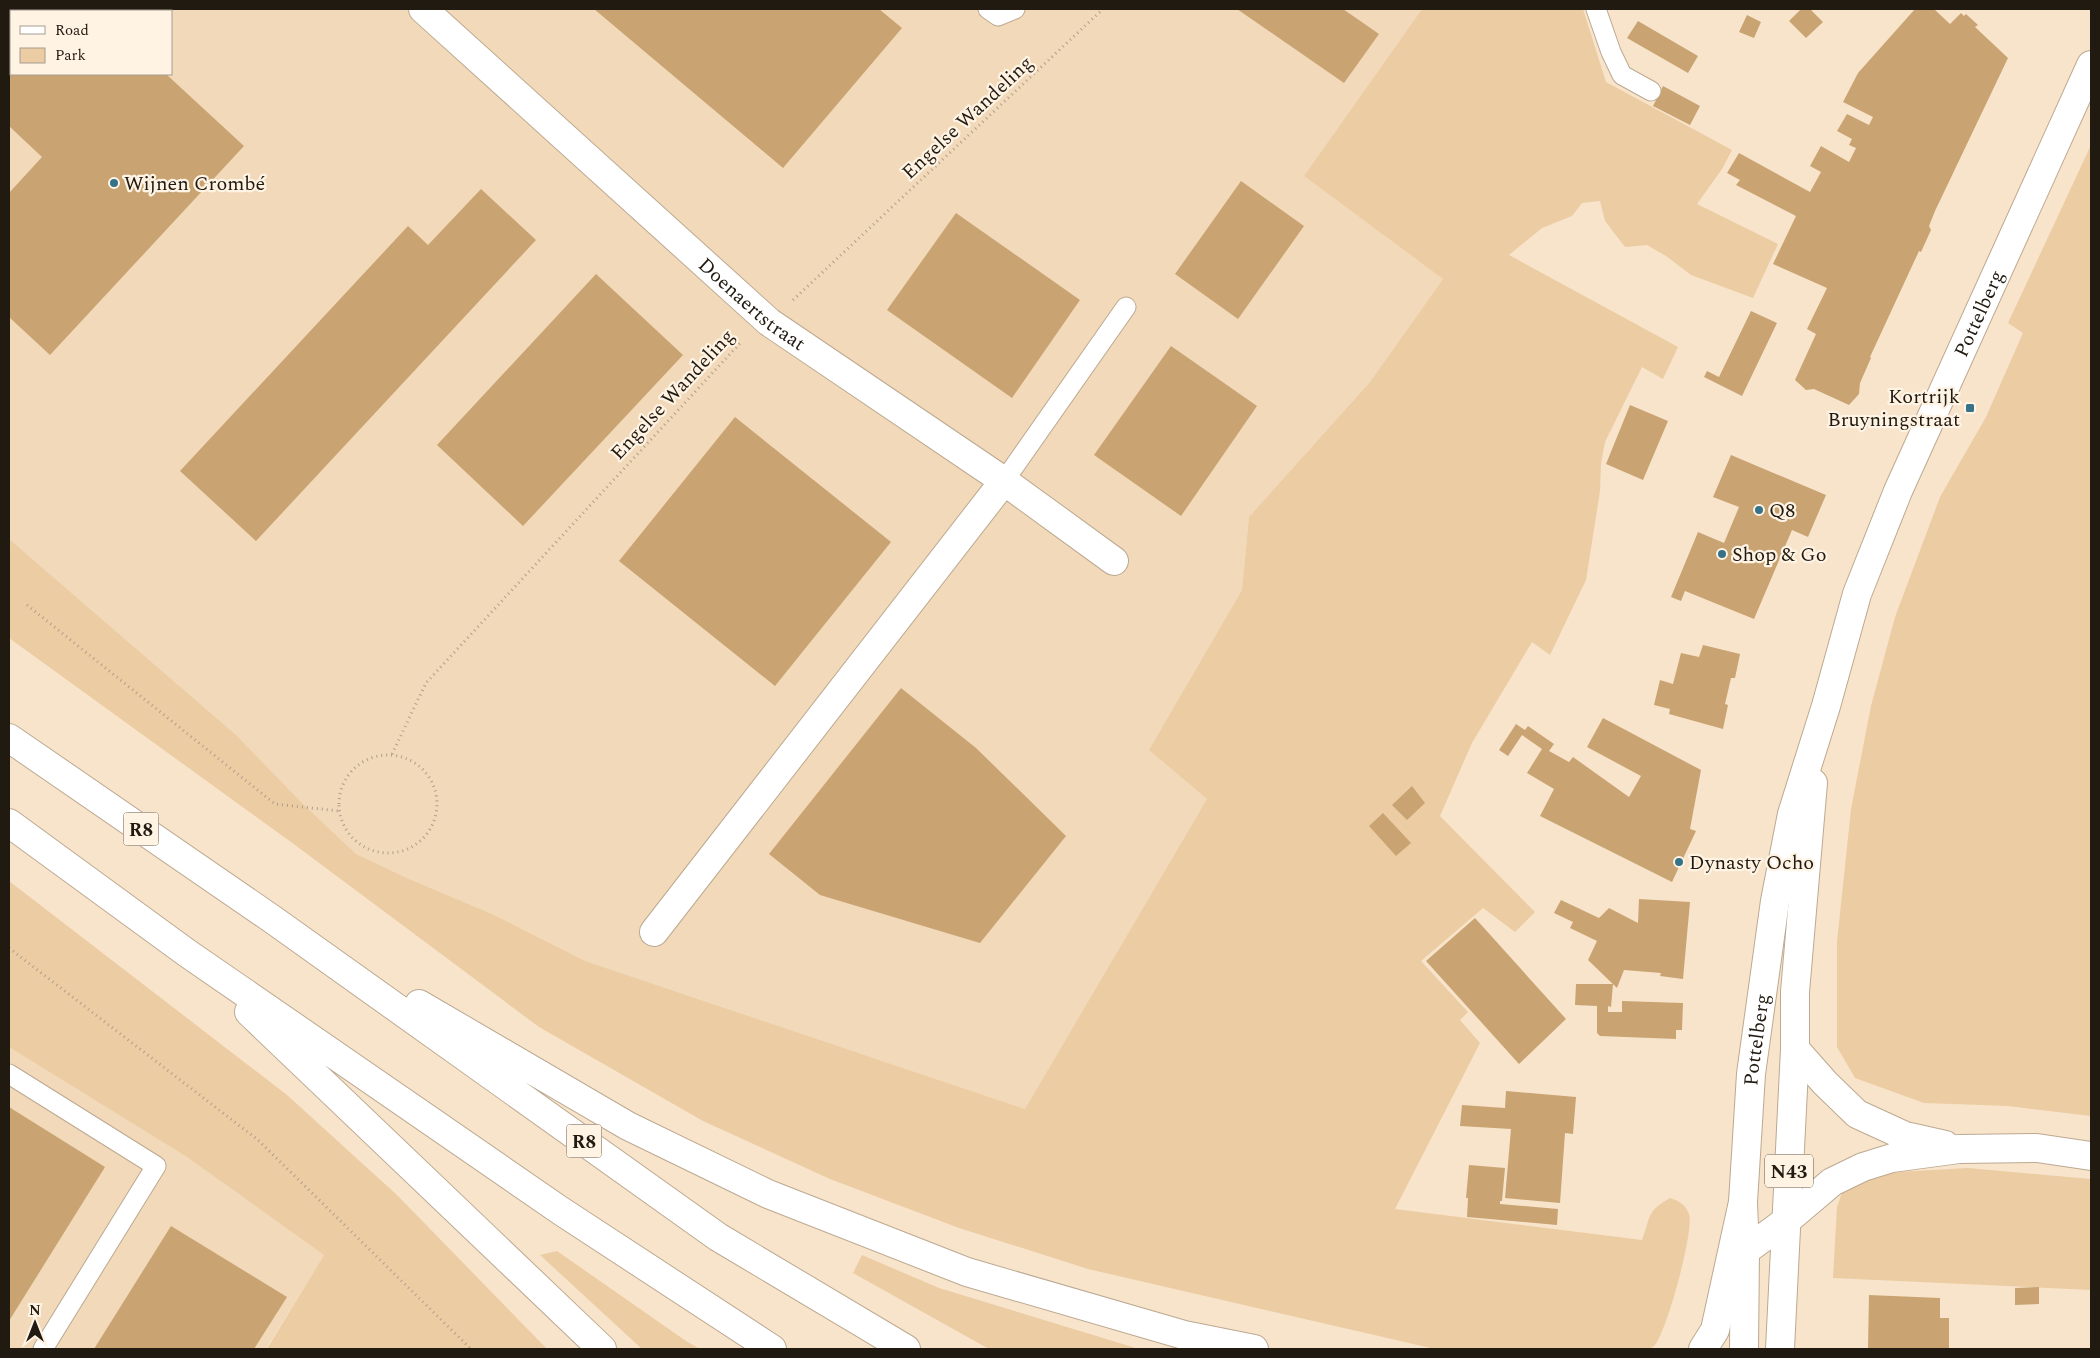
<svg xmlns="http://www.w3.org/2000/svg" width="2100" height="1358" viewBox="0 0 2100 1358" font-family="Spectral,serif">
  <style>
    .built { fill: #f1d9b9; fill-rule: evenodd }
    .green { fill: #eccca3 }
    .building { fill: #c9a472 }
    .lines { fill: none; stroke-linecap: round; stroke-linejoin: round }
    .service-casing { stroke: #bca991; stroke-width: 21 }
    .minor-casing { stroke: #bca991; stroke-width: 30 }
    .primary-casing { stroke: #bca991; stroke-width: 30 }
    .motorway-casing { stroke: #bca991; stroke-width: 30 }
    .path { stroke: #af9f8c; stroke-width: 3; stroke-dasharray: 1 4; stroke-linecap: butt }
    .service { stroke: #fff; stroke-width: 19 }
    .minor { stroke: #fff; stroke-width: 28 }
    .primary { stroke: #fff; stroke-width: 28 }
    .motorway { stroke: #fff; stroke-width: 28 }
    .poi-dot { fill: #367389; stroke: #fff3e4; stroke-width: 2 }
    .labels { text-anchor: middle; stroke-width: 4.5; stroke-linejoin: round; paint-order: stroke }
    .shield { fill: #fff3e4; stroke: #645b50; stroke-width: 1 }
    .shield-label { font-size: 19px; font-weight: bold; fill: #211a11 }
    .street-label { font-size: 20px; fill: #211a11; stroke: #fff3e4 }
    .poi-label { font-size: 20px; fill: #211a11; stroke: #fff3e4; text-anchor: start }
  </style>
  <rect width="100%" height="100%" fill="#f8e4cb"/>
  <path class="built" d="M9,9H1422L1304,176L1443,279L1370,382L1249,517L1242,590L1149,750L1207,799L1025,1109L585,961L492,914L409,879L356,854L303,804L236,735L9,539ZM11,11H171V74H11Z
    M9,1047L187,1157L324,1255L266,1349H9Z"/>
  <path class="green" d="M1422,9H1583L1606,82L1732,150L1722,169L1697,204L1778,244L1753,298L1691,275L1666,256L1647,245L1625,247L1605,221L1600,201L1582,203L1572,216L1542,228L1509,255L1678,347L1663,379L1642,367L1605,442L1601,463L1600,491L1586,580L1550,655L1532,642L1472,743L1440,816L1535,912L1515,932L1483,908L1421,961L1468,1012L1460,1020L1480,1043L1395,1209L1642,1240C1651,1216 1646,1212 1670,1198C1679,1201 1685,1204 1689,1214C1695,1228 1666,1335 1654,1346C1652,1348 1649,1348 1647,1349H1435L1088,1269L959,1228L830,1179L703,1121L539,1027L291,842L9,638V539L236,735L303,804L356,854L409,879L492,914L585,961L1025,1109L1207,799L1149,750L1242,590L1249,517L1370,382L1443,279L1304,176Z
    M2091,145V1116L2008,1106L1924,1103L1855,1078L1837,1047V942L1851,809L1871,706L1895,617L1940,497L1986,417L2023,333L2008,323Z
    M9,881L287,1095L397,1195L547,1349H267L324,1255L187,1157L9,1047Z
    M1968,1168L2091,1179V1290L1833,1278L1837,1207L1844,1187L1896,1172Z
    M557,1251L686,1341L700,1349H642L540,1255Z
    M862,1255L939,1288L1139,1349H989L853,1273Z"/>
  <path class="building" d="M9,9H96L99,11H11V74H166L244,146L50,355L9,317V193L42,157L9,126Z
    M594,9H879L902,28L783,168Z
    M1237,9H1343L1379,34L1344,83Z
    M1801,9H1810L1823,22L1806,38L1789,21Z
    M1915,9H1934L1950,24L1961,13L1964,16L1966,14L1978,25L1975,27L2008,58L1935,211L1929,226L1931,230L1921,252L1919,251L1870,357L1871,358L1860,383L1859,394L1849,405L1814,389L1806,390L1795,380L1816,334L1807,329L1827,288L1773,264L1796,216L1736,185L1740,180L1727,173L1739,153L1810,192L1821,172L1810,166L1821,146L1849,162L1856,148L1849,145L1852,139L1837,131L1847,114L1869,125L1873,117L1843,102L1858,73Z
    M1747,15L1761,22L1754,38L1739,32Z
    M1638,21L1698,56L1688,73L1627,38Z
    M1663,86L1700,106L1690,125L1653,106Z
    M1241,181L1304,226L1238,319L1175,274Z
    M481,189L536,240L256,541L180,471L408,226L428,245Z
    M956,213L1080,300L1012,398L887,310Z
    M596,274L683,355L523,526L437,445Z
    M1751,311L1777,323L1742,396L1704,377L1707,371L1719,377Z
    M1171,346L1257,406L1181,516L1094,455Z
    M1630,405L1668,421L1643,480L1606,464Z
    M735,417L891,542L775,686L619,561Z
    M1731,455L1826,495L1808,537L1792,530L1754,619L1685,591L1681,601L1671,597L1698,532L1724,543L1739,507L1713,497Z
    M1703,645L1740,654L1735,678H1731L1725,704L1728,705L1723,729L1669,714L1670,709L1654,705L1660,680L1673,684L1681,653L1699,657Z
    M901,688L976,748L1066,836L980,943L820,895L769,854Z
    M1603,718L1701,770L1690,829L1696,831L1672,882L1540,816L1554,789L1527,773L1542,749L1522,735L1508,756L1499,750L1516,724L1525,730L1528,726L1554,744L1549,751L1569,762L1573,757L1629,797L1641,776L1587,747Z
    M1412,786L1425,803L1407,820L1392,805Z
    M1383,813L1411,843L1396,856L1369,826Z
    M1639,899L1690,902L1683,979L1660,976L1661,973L1624,970L1617,988L1588,960L1597,941L1570,928L1573,922L1554,913L1561,900L1599,918L1609,908L1638,923Z
    M1475,918L1566,1019L1519,1064L1426,961Z
    M1576,984H1613L1611,1007L1608,1006V1012H1622V1001L1683,1003L1682,1030H1676V1039L1600,1036L1597,1033V1006L1575,1005Z
    M1506,1091L1576,1097L1573,1134L1565,1133L1560,1203L1505,1198L1511,1129L1460,1126L1462,1105L1505,1108Z
    M9,1107L105,1167L9,1321Z
    M1469,1165L1505,1168L1502,1201H1500V1204L1558,1209L1557,1225L1467,1217L1468,1198H1466Z
    M171,1226L287,1297L254,1349H94Z
    M2039,1287V1304L2015,1305V1288Z
    M1869,1295L1940,1298V1318H1949V1349H1868Z"/>
  <g class="lines">
    <defs>
      <path id="service" d="M988,9L998,16L1015,9
        M1596,9L1611,52L1622,75L1651,91
        M1004,481L1126,307
        M9,1074L156,1166L43,1349"/>
      <g id="minor">
        <path id="s1" d="M423,9L769,322L1004,481L1114,561"/>
        <path d="M654,932L1004,481"/>
      </g>
      <g id="primary">
        <path id="s2" d="M1744,1349L1745,1251L1743,1202L1751,1074L1775,901L1792,814L1826,706L1857,594L1898,491L2091,65"/>
        <path d="M1780,1349L1795,1049V992L1813,783"/>
      </g>
      <path id="motorway" d="M9,738L272,919L718,1237L906,1349
        M9,823L187,953L561,1211L772,1349
        M419,1004L628,1126L768,1194L967,1272L1184,1335L1254,1349
        M249,1012L602,1349
        M1795,1049L1825,1083L1857,1114L1905,1136L1945,1145
        M1745,1251L1786,1221L1832,1182L1863,1167L1892,1158L1959,1149L2037,1148L2091,1156
        M1703,1349L1715,1330L1743,1202"/>
    </defs>
    <use href="#service" class="service-casing"/>
    <use href="#minor" class="minor-casing"/>
    <use href="#primary" class="primary-casing"/>
    <use href="#motorway" class="motorway-casing"/>
    <path class="path" d="M793,300L1103,9
      M27,605L275,804L339,811
      M392,754L426,683L742,341
      M339 804a49 49 0 1 1 98 0a49 49 0 1 1-98 0Z
      M9,948L258,1140L471,1349"/>
    <use href="#service" class="service"/>
    <use href="#minor" class="minor"/>
    <use href="#primary" class="primary"/>
    <use href="#motorway" class="motorway"/>
  </g>
  <g class="poi-dot">
    <circle cx="114" cy="183" r="5"/>
    <rect x="1965" y="403" width="10" height="10" rx="2.5"/>
    <circle cx="1759" cy="510" r="5"/>
    <circle cx="1722" cy="554" r="5"/>
    <circle cx="1679" cy="862" r="5"/>
  </g>
  <g class="labels">
    <g class="shield">
      <rect x="123.5" y="812.5" width="35" height="33" rx="4"/>
      <rect x="566.5" y="1124.5" width="35" height="33" rx="4"/>
      <rect x="1765" y="1154.5" width="48" height="33" rx="4"/>
    </g>
    <g class="shield-label">
      <text x="141" y="836">R8</text>
      <text x="584" y="1148">R8</text>
      <text x="1789" y="1178">N43</text>
    </g>
    <g class="street-label">
      <text transform="translate(967 117) rotate(-43)" y="7">Engelse Wandeling</text>
      <text dy="7" stroke="none"><textPath href="#s1" startOffset="442">Doenaertstraat</textPath></text>
      <text dy="7" stroke="none"><textPath href="#s2" startOffset="1074">Pottelberg</textPath></text>
      <text transform="translate(672 394) rotate(-47)" y="7">Engelse Wandeling</text>
      <text dy="7" stroke="none"><textPath href="#s2" startOffset="310">Pottelberg</textPath></text>
    </g>
    <g class="poi-label">
      <text x="124" y="190">Wijnen Crombé</text>
      <text x="1960" y="403" text-anchor="end">Kortrijk<tspan x="1960" dy="23">Bruyningstraat</tspan></text>
      <text x="1769" y="517">Q8</text>
      <text x="1732" y="561">Shop &amp; Go</text>
      <text x="1689" y="869">Dynasty Ocho</text>
    </g>
  </g>
  <rect width="2100" height="1358" fill="none" stroke="#211a11" stroke-width="20"/>
  <rect x="10" y="10" width="162" height="65" fill="#fff3e4" stroke="#a69c90"/>
  <rect x="20" y="26" width="25" height="8" fill="#ffffff" stroke="#a69c90"/>
  <text x="55" y="35" font-size="15" fill="#211a11">Road</text>
  <rect x="20" y="48" width="25" height="15" fill="#eccca3" stroke="#a69c90"/>
  <text x="55" y="60" font-size="15" fill="#211a11">Park</text>
  <g transform="translate(35 1323)" stroke="#fff3e4" stroke-width="4" paint-order="stroke">
  <path d="M0-4L9 19L0 12L-9 19Z" fill="#211a11"/>
  <text y="-8" font-size="14" font-weight="bold" text-anchor="middle" fill="#211a11">N</text>
  </g>
</svg>
